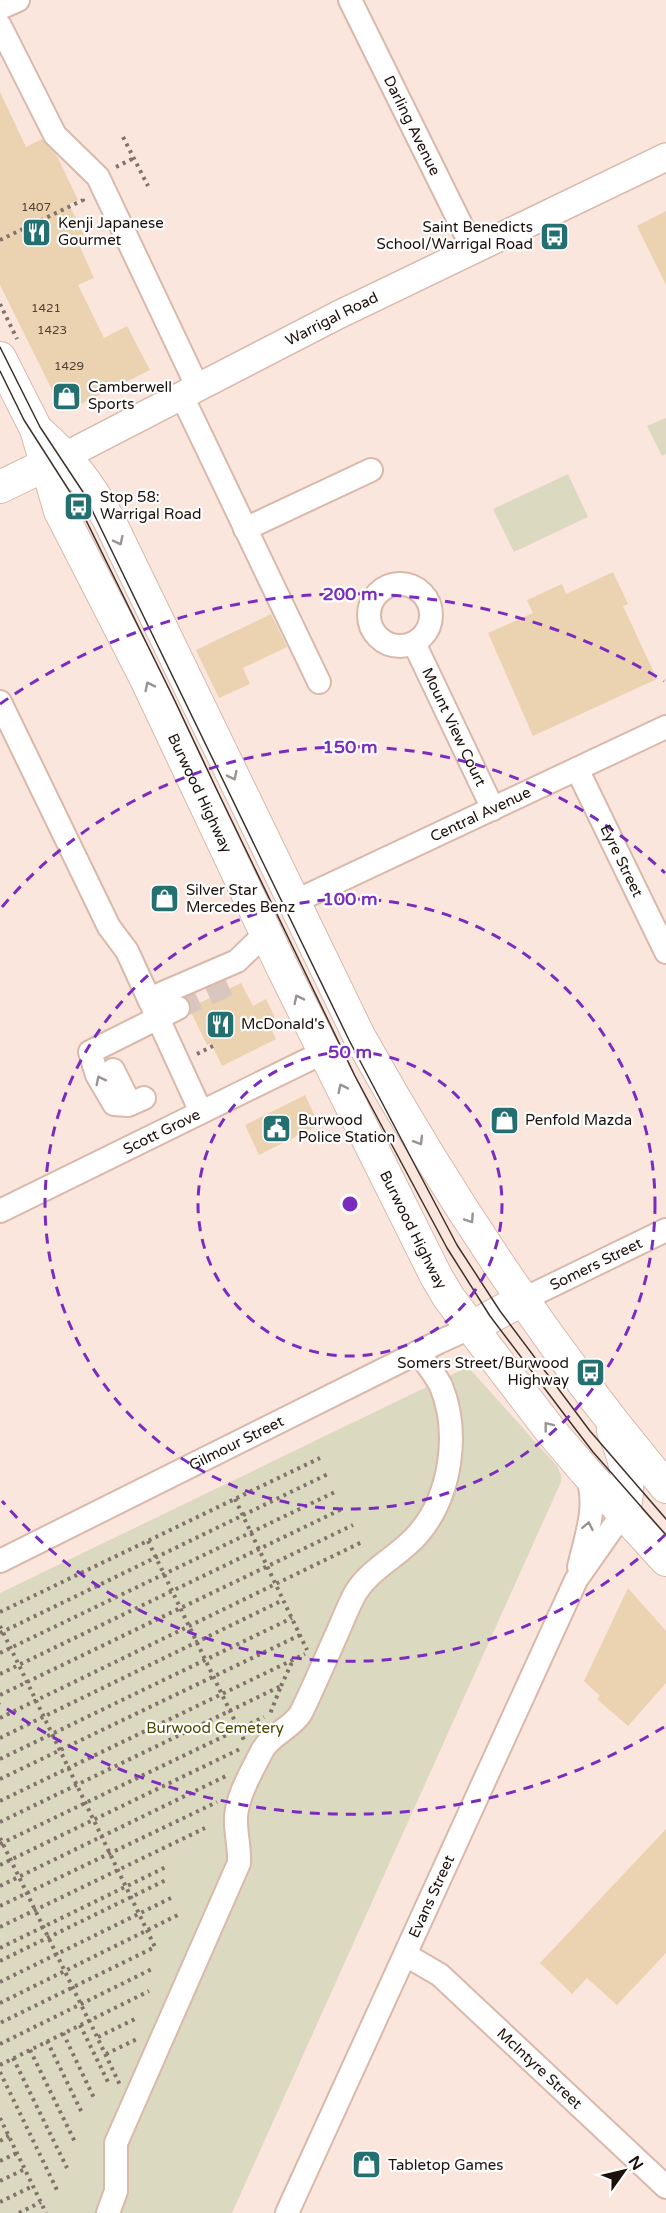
<svg xmlns="http://www.w3.org/2000/svg" width="666" height="2213" viewBox="0 0 666 2213" font-family="'Varela Round',sans-serif">
  <style>
    .green { fill: #dbd9bf }
    .building { fill: #ebd2b1 }
    .lines { fill: none; stroke-linecap: round; stroke-linejoin: round }
    .minor-tunnel { stroke: #dac6be; stroke-width: 22; stroke-dasharray: 22 11; stroke-linecap: butt }
    .minor-casing { stroke: #dab8aa; stroke-width: 26 }
    .major-casing { stroke: #dab8aa; stroke-width: 30 }
    .highway-casing { stroke: #dab8aa; stroke-width: 34 }
    .path { stroke: #83726c; stroke-width: 4; stroke-dasharray: 3 4.5; stroke-linecap: butt }
    .minor { stroke: #fff; stroke-width: 22 }
    .major { stroke: #fff; stroke-width: 27 }
    .highway { stroke: #fff; stroke-width: 32 }
    .tram { stroke: #3f322c; stroke-width: 1.5 }
    .oneway { stroke: #999492 }
    .ring { fill: none; stroke: #7b2cbf; stroke-width: 3; stroke-dasharray: 10 8 }
    .labels { text-anchor: middle; stroke-width: 4.5; stroke-linejoin: round; paint-order: stroke }
    .number-label { font-size: 12px; fill: #504135 }
    .street-label { font-size: 15px; fill: #1d110c; stroke: #fff }
    .poi-label { font-size: 15px; fill: #1d110c; stroke: #fff; text-anchor: start }
    .park-label { font-size: 15px; fill: #4d4702; stroke: #fff }
    .centre { fill: #7b2cbf; stroke: #fff; stroke-width: 3 }
    .ring-label { font-size: 18px; text-anchor: middle; font-weight: bold; fill: #7b2cbf; stroke: #fff; stroke-width: 4.5; stroke-linejoin: round; paint-order: stroke }
  </style>
  <rect width="100%" height="100%" fill="#fbe6dd"/>
  <path class="green" d="M666,418V454L662,456L647,426Z
    M568,474L588,517L514,552L493,509Z
    M468,1367L557,1466L561,1475V1482L232,2213H0V1593Z"/>
  <path class="building" d="M0,92L26,147L42,139L57,156L78,200L69,204L86,239L80,247L94,278L78,285L104,338L127,326L150,370L67,411L65,406L61,408L0,285Z
    M666,211V285L637,226Z
    M613,572L628,604L623,606L657,679L533,736L488,633L533,613L527,600L562,584L566,594Z
    M271,614L287,647L243,668L250,684L219,698L196,650Z
    M241,983L253,1006L266,999L275,1017L267,1020L276,1039L222,1066L211,1043L207,1045L191,1012V1007Z
    M305,1095L319,1125L259,1155L245,1125Z
    M628,1588L666,1631V1683L628,1726L597,1699L600,1696L584,1681Z
    M666,1829V1953L617,2005L587,1978L572,1994L540,1963Z"/>
  <g class="lines">
    <path class="minor-tunnel" d="M178,1008L233,983L234,980"/>
    <defs>
      <g id="minor">
        <path id="s1" d="M350,0L474,251"/>
        <path d="M0,8L18,0"/>
        <path d="M0,26L55,135L98,177L198,388"/>
        <path d="M182,396L319,682"/>
        <path d="M245,529L371,470"/>
        <circle cx="400" cy="615" r="31"/>
        <path id="s2" d="M414,643L493,809"/>
        <path d="M0,702L109,927L127,951L201,1112"/>
        <path id="s3" d="M577,769L666,952"/>
        <path id="s4" d="M294,902L666,727"/>
        <path d="M149,999L237,961L266,933"/>
        <path d="M113,1070L130,1104"/>
        <path d="M144,1098L128,1105L114,1104L97,1075L90,1052L178,1008"/>
        <path id="s5" d="M0,1211L324,1052"/>
        <path id="s6" d="M524,1299L666,1230"/>
        <path id="s7" d="M0,1561L439,1342L472,1327"/>
        <path d="M579,1567C586,1536 599,1504 586,1473"/>
        <path id="s8" d="M406,1955L440,1975L666,2187"/>
        <path d="M108,2213L116,2191V2143L239,1863C240,1847 235,1832 236,1816C238,1794 252,1771 262,1751C271,1734 291,1729 301,1713C313,1688 324,1663 335,1638C342,1623 348,1606 356,1592C372,1567 401,1555 419,1533C451,1495 460,1432 441,1386C435,1374 426,1363 418,1352"/>
        <path id="s9" d="M287,2213L576,1580L623,1513"/>
      </g>
      <g id="major">
        <path id="s10" d="M65,456L338,315L666,157"/>
      </g>
      <g id="highway">
        <path id="s11" d="M0,358L36,429L60,511L146,679L282,967L436,1276L449,1298L550,1430L585,1471L666,1560"/>
        <path d="M39,432C70,459 89,484 109,520L359,1036C447,1194 549,1348 666,1487"/>
        <path d="M0,487L64,456"/>
        <path d="M472,1327L524,1299"/>
        <path d="M613,1431C625,1456 632,1486 623,1513"/>
      </g>
    </defs>
    <use href="#minor" class="minor-casing"/>
    <use href="#major" class="major-casing"/>
    <use href="#highway" class="highway-casing"/>
    <path class="path" d="M123,137L148,186
      M116,167L134,158
      M0,240L83,200L82,197
      M0,304L17,339
      M197,1054L213,1046
      M235,1499L307,1650
      M148,1541L244,1740
      M0,1612L320,1458
      M0,1626L155,1947L0,2023
      M0,1633L328,1474
      M0,1653L337,1491
      M0,1674L344,1508
      M281,1686L293,1660
      M0,1695L353,1525
      M0,1718L362,1542
      M0,1738L283,1600
      M0,1759L292,1618
      M0,1779L300,1635
      M0,1801L305,1654
      M0,1822L281,1686L270,1714
      M0,1838L89,2021
      M0,1844L264,1717
      M0,1865L240,1749
      M0,1886L226,1776
      M0,1906L217,1802
      M0,1927L205,1828
      M0,1948L168,1866
      M0,1961L166,1880
      M0,1982L173,1897
      M0,2003L180,1914
      M89,2020L120,2085
      M80,2025L109,2084
      M63,2033L94,2098
      M98,2037L135,2019
      M47,2041L82,2113
      M0,2044L154,1968
      M30,2050L75,2142
      M106,2054L137,2039
      M13,2058L67,2168
      M0,2065L149,1991
      M0,2072L57,2190
      M0,2118L46,2213
      M0,2141L9,2136
      M0,2161L17,2153
      M0,2181L25,2169
      M0,2202L33,2186
      M19,2213L41,2202"/>
    <use href="#minor" class="minor"/>
    <use href="#major" class="major"/>
    <use href="#highway" class="highway"/>
    <path class="tram" d="M0,347L40,427L83,492L91,508L349,1040L457,1245L500,1311L590,1431L666,1519
      M0,371L24,420L79,506L175,701L216,788L355,1076L447,1248L490,1316L570,1422L593,1452L666,1535"/>
  </g>
  <defs><path id="oneway-chevron" d="M-2-3.5L2.5 0L-2 3.5" fill="none" stroke-width="1.6" stroke-linecap="round" stroke-linejoin="round" transform="scale(1.5)"/></defs>
  <g class="oneway">
    <use href="#oneway-chevron" transform="translate(119 541) rotate(64)"/>
    <use href="#oneway-chevron" transform="translate(149 686) rotate(-116)"/>
    <use href="#oneway-chevron" transform="translate(233 776) rotate(64)"/>
    <use href="#oneway-chevron" transform="translate(298 999) rotate(-116)"/>
    <use href="#oneway-chevron" transform="translate(100 1080) rotate(-117)"/>
    <use href="#oneway-chevron" transform="translate(342 1088) rotate(-116)"/>
    <use href="#oneway-chevron" transform="translate(419 1141) rotate(59)"/>
    <use href="#oneway-chevron" transform="translate(470 1219) rotate(56)"/>
    <use href="#oneway-chevron" transform="translate(548 1426) rotate(-128)"/>
    <use href="#oneway-chevron" transform="translate(588 1526) rotate(-79)"/>
  </g>
  <g class="ring">
    <circle cx="350" cy="1204" r="152"/>
    <circle cx="350" cy="1204" r="305"/>
    <path d="M665 1535A457 457 0 0 1 2 1501M2 907A457 457 0 0 1 665 873"/>
    <path d="M664 1727A610 610 0 0 1 0 1704M0 704A610 610 0 0 1 664 681"/>
  </g>
  <defs>
    <symbol id="restaurant-square" viewBox="-11 -11 22 22"><rect x="-9" y="-9" width="18" height="18" rx="4" fill="#246f6f" stroke="#fff"/><path d="M-5-6h1v4h1v-4h1v4h1v-4h1v5L-1.5 .5V6h-2V.5L-5-1ZM5-6V6H3V1.5H1.5Q1.5-4 5-6Z" fill="#fff"/></symbol>
    <symbol id="bus-square" viewBox="-11 -11 22 22"><rect x="-9" y="-9" width="18" height="18" rx="4" fill="#246f6f" stroke="#fff"/><path d="M-5-6H5V4H4V6H2V4H-2V6H-4V4H-5ZM-3.5-4V0h7V-4ZM-3.5 1.2v1.5H-2V1.2ZM2 1.2v1.5H3.5V1.2Z" fill="#fff"/></symbol>
    <symbol id="shop-square" viewBox="-11 -11 22 22"><rect x="-9" y="-9" width="18" height="18" rx="4" fill="#246f6f" stroke="#fff"/><path d="M-5-2.5h2.3a2.7 3.5 0 0 1 5.4 0H5L5.5 6h-11ZM-1.5-2.5h3a1.5 2.3 0 0 0-3 0Z" fill="#fff"/></symbol>
    <symbol id="civic-square" viewBox="-11 -11 22 22"><rect x="-9" y="-9" width="18" height="18" rx="4" fill="#246f6f" stroke="#fff"/><path d="M-.6-6.5H3V-4.5H.6V-3L4-1V1h2V6H-6V1h2V-1L-.6-3ZM-1.2 2.5V6h2.4V2.5Z" fill="#fff"/></symbol>
  </defs>
  <g fill-rule="evenodd">
    <use href="#restaurant-square" x="20" y="216" width="33" height="33"/>
    <use href="#bus-square" x="538" y="220" width="33" height="33"/>
    <use href="#shop-square" x="50" y="380" width="33" height="33"/>
    <use href="#bus-square" x="62" y="490" width="33" height="33"/>
    <use href="#shop-square" x="148" y="882" width="33" height="33"/>
    <use href="#restaurant-square" x="204" y="1008" width="33" height="33"/>
    <use href="#shop-square" x="488" y="1104" width="33" height="33"/>
    <use href="#civic-square" x="260" y="1112" width="33" height="33"/>
    <use href="#bus-square" x="574" y="1356" width="33" height="33"/>
    <use href="#shop-square" x="350" y="2148" width="33" height="33"/>
  </g>
  <g class="labels">
    <g class="number-label">
      <text x="36" y="211">1407</text>
      <text x="46" y="312">1421</text>
      <text x="52" y="334">1423</text>
      <text x="69" y="370">1429</text>
    </g>
    <g class="street-label">
      <text dy="5" stroke="none"><textPath href="#s1" startOffset="140">Darling Avenue</textPath></text>
      <text dy="5" stroke="none"><textPath href="#s10" startOffset="300">Warrigal Road</textPath></text>
      <text dy="5" stroke="none"><textPath href="#s2" startOffset="93">Mount View Court</textPath></text>
      <text dy="5" stroke="none"><textPath href="#s11" startOffset="480">Burwood Highway</textPath></text>
      <text dy="5" stroke="none"><textPath href="#s4" startOffset="206">Central Avenue</textPath></text>
      <text dy="5" stroke="none"><textPath href="#s3" startOffset="102">Eyre Street</textPath></text>
      <text dy="5" stroke="none"><textPath href="#s5" startOffset="180">Scott Grove</textPath></text>
      <text dy="5" stroke="none"><textPath href="#s11" startOffset="966">Burwood Highway</textPath></text>
      <text dy="5" stroke="none"><textPath href="#s6" startOffset="80">Somers Street</textPath></text>
      <text dy="5" stroke="none"><textPath href="#s7" startOffset="264">Gilmour Street</textPath></text>
      <text dy="5" stroke="none"><textPath href="#s9" startOffset="348">Evans Street</textPath></text>
      <text dy="5" stroke="none"><textPath href="#s8" startOffset="176">McIntyre Street</textPath></text>
    </g>
    <g class="poi-label">
      <text x="58" y="228">Kenji Japanese<tspan x="58" dy="17">Gourmet</tspan></text>
      <text x="533" y="232" text-anchor="end">Saint Benedicts<tspan x="533" dy="17">School/Warrigal Road</tspan></text>
      <text x="88" y="392">Camberwell<tspan x="88" dy="17">Sports</tspan></text>
      <text x="100" y="502">Stop 58:<tspan x="100" dy="17">Warrigal Road</tspan></text>
      <text x="186" y="895">Silver Star<tspan x="186" dy="17">Mercedes Benz</tspan></text>
      <text x="241" y="1029">McDonald's</text>
      <text x="298" y="1125">Burwood<tspan x="298" dy="17">Police Station</tspan></text>
      <text x="525" y="1125">Penfold Mazda</text>
      <text x="569" y="1368" text-anchor="end">Somers Street/Burwood<tspan x="569" dy="17">Highway</tspan></text>
      <text x="388" y="2170">Tabletop Games</text>
    </g>
    <g class="park-label">
      <text x="215" y="1733">Burwood Cemetery</text>
    </g>
  </g>
  <circle cx="350" cy="1204" r="9" class="centre"/>
  <g class="ring-label">
    <text x="350" y="600">200 m</text>
    <text x="350" y="753">150 m</text>
    <text x="350" y="905">100 m</text>
    <text x="350" y="1058">50 m</text>
  </g>
  <g transform="translate(624 2171) rotate(56)" stroke="#ffffff" stroke-width="4.5" paint-order="stroke">
  <path d="M0-4.5L10 22L0 15L-10 22Z" fill="#1d110c"/>
  <text y="-9" font-size="16" font-weight="bold" text-anchor="middle" fill="#1d110c">N</text>
  </g>
</svg>
